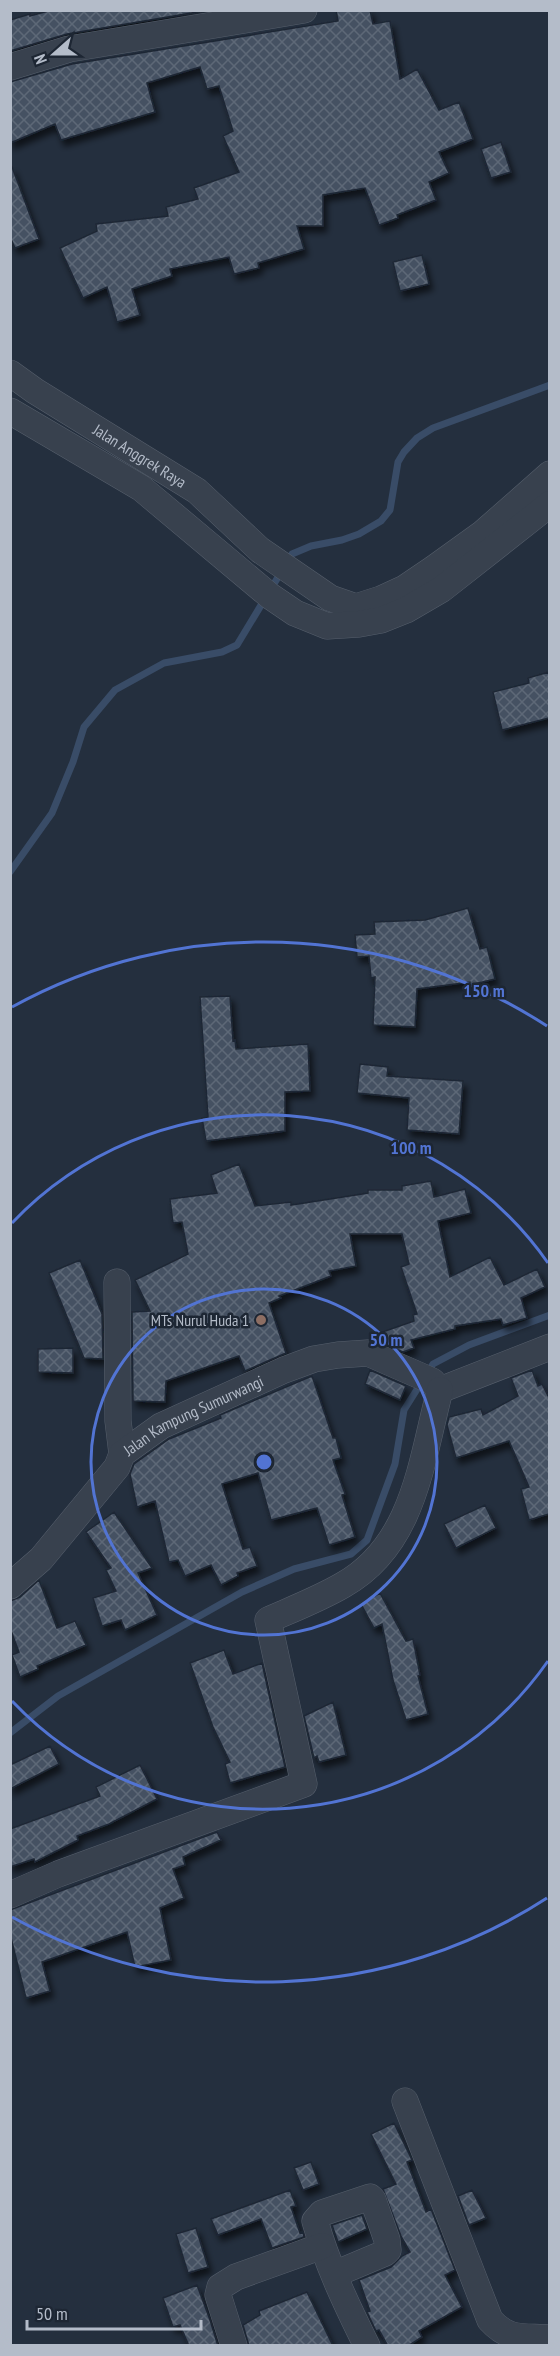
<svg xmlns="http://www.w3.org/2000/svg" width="560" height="2356" viewBox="0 0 560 2356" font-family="'PT Sans Narrow',sans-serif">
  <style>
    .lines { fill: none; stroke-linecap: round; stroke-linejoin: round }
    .stream { stroke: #394c67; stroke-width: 7 }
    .building { fill: url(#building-cross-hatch); stroke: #1f2835; stroke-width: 1.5; filter: url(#shadow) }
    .minor-casing { stroke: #565f6c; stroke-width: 27 }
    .minor { stroke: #38414e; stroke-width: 26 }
    .ring { fill: none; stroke: #5274d3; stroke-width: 3 }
    .education-dot { fill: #8d6e63; stroke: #1d2633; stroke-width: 2 }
    .labels { text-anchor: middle; stroke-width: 5; stroke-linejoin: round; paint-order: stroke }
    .street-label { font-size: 16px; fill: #b4bcc9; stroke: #1d2633 }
    .poi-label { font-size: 16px; fill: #b4bcc9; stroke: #1d2633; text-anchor: end }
    .centre { fill: #5274d3; stroke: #1d2633; stroke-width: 3 }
    .ring-label { font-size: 18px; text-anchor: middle; font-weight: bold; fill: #5274d3; stroke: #1d2633; stroke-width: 5; stroke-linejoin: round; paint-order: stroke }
  </style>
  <defs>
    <pattern id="building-cross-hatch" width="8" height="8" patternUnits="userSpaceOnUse" patternTransform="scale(1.5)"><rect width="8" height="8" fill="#455162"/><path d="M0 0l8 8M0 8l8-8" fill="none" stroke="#5d6877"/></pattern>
    <filter id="shadow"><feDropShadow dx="3.5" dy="6" stdDeviation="3" flood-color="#0009"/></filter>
  </defs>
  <rect width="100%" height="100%" fill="#242f3e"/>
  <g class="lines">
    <path class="stream" d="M10,872L52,813L73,762L84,727L115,690L164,663L222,652L237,645L292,554L311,546L342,540L359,534L381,521L390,510L398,462L404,452L417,438L433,428L550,385
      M10,1733L58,1696L242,1592L294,1569L351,1554L367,1540L395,1464L404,1410L433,1364L469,1345L550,1315"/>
  </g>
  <path class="building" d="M52,10H209L67,34L10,51V20L30,14V16Z
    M336,10H370L373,24L390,21L400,79L417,69L439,110L459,102L473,139L439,152L449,173L429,182L436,200L397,215L398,218L379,225L365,188L323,195V226H297L304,249L258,263L259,268L234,274L229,257L170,269L172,276L132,289L140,315L117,322L107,287L83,298L60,248L97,231L96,224L168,216L166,207L198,199L194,188L239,172L223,136L233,131L219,86L207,89L200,67L147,83L155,112L61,140L55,124L10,143V82L72,64L338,21Z
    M501,142L511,172L491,178L481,149Z
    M10,167H12L39,239L15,248L10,237Z
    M422,255L429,284L400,291L393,262Z
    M549,672V718L502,730L493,692L529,683L528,678Z
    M468,908L480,949L487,947L495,979L470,985V982L417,989L415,1027L373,1025L375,977L371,978L369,956L357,957L355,935L375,934L374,922L425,920Z
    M230,996L233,1041L235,1040L236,1049L308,1044L310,1091L285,1092V1131L206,1141L202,1118L208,1117L200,997Z
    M360,1064L388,1067L387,1076L463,1081L459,1134L407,1130L409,1098L357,1093Z
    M239,1164L255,1206L291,1202V1205L368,1193V1190H402V1186L431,1181L434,1197L465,1189L471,1213L438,1221L450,1277L490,1257L504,1285L537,1269L545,1287L521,1298L527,1318L503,1325L501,1319L455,1326V1329L411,1340L414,1348L403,1352L372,1339L371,1336L414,1321L413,1315L417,1314L401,1267L409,1264L402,1234H350L356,1266L329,1271L331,1276L279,1296L281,1298L269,1303L286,1353L245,1371L239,1356L166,1381L165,1402L133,1401L132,1312L150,1311L135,1280L188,1254L182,1222L173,1223L170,1199L217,1193L211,1175Z
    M80,1260L102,1314L103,1359L84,1358L49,1273Z
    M73,1348V1373L38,1372V1349Z
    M370,1370L406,1386L400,1400L365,1384Z
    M532,1370L538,1386L542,1384L549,1398V1514L529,1520L521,1489L529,1487L509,1441L456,1458L447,1425L449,1417L481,1409L483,1415L518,1396L511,1378Z
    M312,1376L333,1438H336L341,1458L333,1460L345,1494L342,1495L355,1537L329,1545L317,1508L271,1520L258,1473L222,1484L243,1549L250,1547L257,1566L237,1573L238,1576L221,1585L211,1565L185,1576L178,1560L169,1562L155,1501L137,1507L130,1474L134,1464L169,1439L221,1418L220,1415Z
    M485,1505L496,1528L456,1548L444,1524Z
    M114,1512L152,1568L138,1573L157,1615L125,1630L121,1620L102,1626L93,1598L116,1591L106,1570L111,1568L86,1532Z
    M39,1580L57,1628L75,1621L86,1645L37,1666L38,1669L20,1677L12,1655L19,1652L10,1628V1601L20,1597Z
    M380,1593L406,1641L413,1639L420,1675L418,1676L428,1714L406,1720L393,1680L382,1624L374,1628L361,1604Z
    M224,1650L233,1674L262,1663L285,1767L230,1783L225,1764L230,1762L213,1727L190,1663Z
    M333,1702L346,1755L319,1762L317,1756L314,1758L304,1716Z
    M50,1746L59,1764L10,1789V1765Z
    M140,1765L157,1799L109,1824L77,1836L78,1840L35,1862L34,1859L10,1867V1829L100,1796L96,1787Z
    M217,1832L221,1840L183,1857L185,1865L173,1869L184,1898L160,1908L171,1960L135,1967L127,1932L42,1962L50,1991L26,1998L10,1934V1910Z
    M394,2123L412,2160L407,2162L426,2212L431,2209L455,2270L445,2275L462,2307L419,2331L422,2337L408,2346H388L379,2330L376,2331L367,2312L370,2311L359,2280L391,2267L402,2256L410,2252L401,2236L383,2189L396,2184L371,2134Z
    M311,2162L319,2184L303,2190L294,2168Z
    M290,2190L296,2206L291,2207L300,2233L303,2232L304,2237L272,2248L261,2219L218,2235L211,2219Z
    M472,2190L486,2218L469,2225L458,2196Z
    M362,2215L367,2229L338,2242L332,2225Z
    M196,2228L208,2267L188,2273L176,2234Z
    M197,2285L210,2320L218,2346H189L180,2325L173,2327L163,2298Z
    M307,2292L333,2346H249L243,2325L260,2315L259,2311Z"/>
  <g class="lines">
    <defs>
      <g id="minor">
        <path d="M10,67L69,49L304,10"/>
        <path id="s1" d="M10,373L35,391L197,491L260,550L330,598L356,607L381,599L405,588L433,569L483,533L550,474"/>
        <path d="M10,411L141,488L270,596L295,613L327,626L359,624L381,620L406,610L442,589L550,504"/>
        <path d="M117,1282L118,1421L122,1454"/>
        <path d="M440,1390L550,1347"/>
        <path id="s2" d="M10,1586L41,1559L117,1467L122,1454L161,1426L284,1370L314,1359L338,1355L368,1353L432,1381L440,1390"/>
        <path d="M10,1895L58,1874L304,1784L268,1620C293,1609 319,1599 343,1585C414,1545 421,1462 440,1390"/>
        <path d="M405,2101L490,2320C509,2341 523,2336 550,2338"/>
        <path d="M335,2274L385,2253L388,2250L387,2240L373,2200L370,2197L322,2213L315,2221C327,2264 347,2306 367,2346"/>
        <path d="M234,2346L218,2295L220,2287L236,2277L322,2246"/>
      </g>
    </defs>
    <use href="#minor" class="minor-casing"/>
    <use href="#minor" class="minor"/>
  </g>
  <g class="ring">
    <circle cx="264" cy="1462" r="173"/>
    <path d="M548 1661A347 347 0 0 1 12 1701M12 1223A347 347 0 0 1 548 1263"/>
    <path d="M547 1898A520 520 0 0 1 12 1917M12 1007A520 520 0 0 1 547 1026"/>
  </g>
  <circle class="education-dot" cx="261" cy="1320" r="6"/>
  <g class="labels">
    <g class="street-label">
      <text dy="6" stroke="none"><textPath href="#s1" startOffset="154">Jalan Anggrek Raya</textPath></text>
      <text dy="6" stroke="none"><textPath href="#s2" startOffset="256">Jalan Kampung Sumurwangi</textPath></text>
    </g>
    <g class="poi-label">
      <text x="249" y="1326">MTs Nurul Huda 1</text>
    </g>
  </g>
  <circle cx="264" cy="1462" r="9" class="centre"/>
  <g class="ring-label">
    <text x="484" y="997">150 m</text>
    <text x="411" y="1154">100 m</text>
    <text x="386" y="1346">50 m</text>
  </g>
  <rect width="560" height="2356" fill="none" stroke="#b4bcc9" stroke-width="24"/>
  <g transform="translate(54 54) rotate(249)" stroke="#1d2633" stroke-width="4.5" paint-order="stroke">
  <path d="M0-4.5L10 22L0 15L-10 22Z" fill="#b4bcc9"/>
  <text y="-9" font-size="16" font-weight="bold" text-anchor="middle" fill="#b4bcc9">N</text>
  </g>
  <path d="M27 2320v9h174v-9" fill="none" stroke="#b4bcc9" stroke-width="3"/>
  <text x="36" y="2320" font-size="18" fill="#b4bcc9" stroke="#1d2633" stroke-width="4.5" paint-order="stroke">50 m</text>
</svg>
